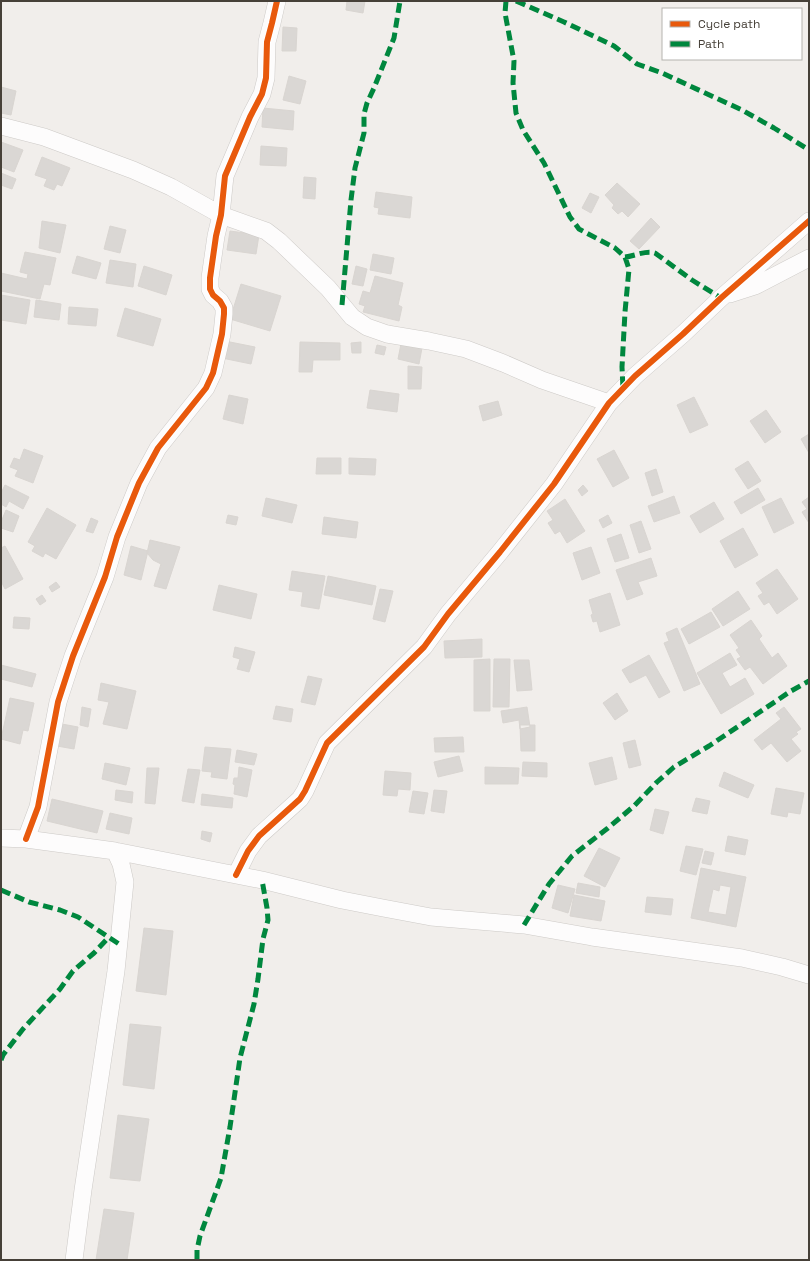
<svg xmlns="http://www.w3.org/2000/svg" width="810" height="1261" viewBox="0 0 810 1261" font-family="'Space Grotesk',sans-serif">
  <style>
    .building { fill: #dad7d4; stroke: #d9d5d1; fill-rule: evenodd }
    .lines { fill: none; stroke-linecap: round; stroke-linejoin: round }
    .street-casing { stroke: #cdcac7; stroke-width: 18 }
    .street { stroke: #fdfcfc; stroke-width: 17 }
    .quiet { stroke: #00873e; stroke-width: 5; stroke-dasharray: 10 5; stroke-linecap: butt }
    .cycleway-casing { stroke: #fff; stroke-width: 8 }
    .cycleway { stroke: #e8590c; stroke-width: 6 }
  </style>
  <rect width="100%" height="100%" fill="#f1eeeb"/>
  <path class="building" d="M347,1H365L363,13L346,10Z
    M283,27L297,28L296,51H282Z
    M289,76L306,81L300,104L283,100Z
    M1,87L16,91L11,115L1,113Z
    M263,108L294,111L293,130L262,127Z
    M1,142L23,150L14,172L1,167Z
    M261,146L287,148L286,166L260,165Z
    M42,157L70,168L62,186L57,184L54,190L44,186L47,179L35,175Z
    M1,173L16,179L12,189L1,185Z
    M304,177L316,178L315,199L303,198Z
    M617,183L640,204L628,217L622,211L618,214L612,208L614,205L605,195Z
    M376,192L412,197L410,218L378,214L379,208L374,207Z
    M590,193L599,197L591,213L582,208Z
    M651,218L660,227L639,249L630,241Z
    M42,221L66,225L60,253L39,248Z
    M110,226L126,230L120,253L104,249Z
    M230,231L259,235L256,254L227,250Z
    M25,252L56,258L50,285L44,284L40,299L1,291V273L27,279L28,274L20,272Z
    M373,254L394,258L391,274L370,270Z
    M77,256L101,263L96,279L72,273Z
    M110,260L136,264L133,287L106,283Z
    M144,266L172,275L166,295L138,286Z
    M356,266L367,269L363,286L352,284Z
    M375,276L403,283L398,305L402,307L399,321L363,312L365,306L359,304L363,291L370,293Z
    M241,284L281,296L270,331L230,319Z
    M1,295L30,300L26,324L1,320Z
    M36,300L61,304L59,320L34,317Z
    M69,307L98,309L96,326L68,324Z
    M125,308L161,319L153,346L117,336Z
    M220,340L255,347L251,364L217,357Z
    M300,342L340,343V360H313L312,372H299Z
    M361,342V353H352L351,343Z
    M401,344L422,348L419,364L398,359Z
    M377,345L386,347L384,355L375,353Z
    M408,366L422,367L421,389H408Z
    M370,390L399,394L397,412L367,408Z
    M229,395L248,399L243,424L223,419Z
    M694,397L708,425L690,433L677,405Z
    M498,401L502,415L483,421L479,406Z
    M766,410L781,432L765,443L750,421Z
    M809,434V453L801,439Z
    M24,449L43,456L33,483L15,476L18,470L10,467L14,458L20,460Z
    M614,450L629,478L613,487L597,459Z
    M317,458H341V474H316Z
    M349,458L376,459L375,475L349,474Z
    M748,461L761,481L748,489L735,469Z
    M656,469L663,492L652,496L645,473Z
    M5,485L29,497L23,509L9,501L6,507L1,504V493Z
    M583,485L588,491L582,496L578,490Z
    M758,488L765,500L741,514L734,502Z
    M674,496L680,513L654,522L648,506Z
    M809,497V523L802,512L807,509L802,502Z
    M266,498L297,505L292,523L262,516Z
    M781,498L794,523L774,533L762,507Z
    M565,499L585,531L567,543L560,531L555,534L548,523L553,520L547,511Z
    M714,502L724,519L700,533L690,516Z
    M47,508L76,525L56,559L45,553L43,557L32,551L35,546L28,542Z
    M6,510L19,516L13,532L1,528V522Z
    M228,515L238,517L236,525L226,523Z
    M608,515L612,523L603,528L599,520Z
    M324,517L358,522L356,538L322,534Z
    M91,518L98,521L93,533L86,531Z
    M641,521L651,549L639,553L630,525Z
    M743,528L758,555L735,568L720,541Z
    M621,534L629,558L615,562L607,539Z
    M150,540L180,547L166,589L154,586L161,564L153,560L147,553Z
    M5,546L23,579L5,589L1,581V548Z
    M131,546L148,551L141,580L124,575Z
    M591,547L600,573L582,580L573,553Z
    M651,558L657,576L638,582L643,594L627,600L616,570Z
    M777,569L798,599L777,614L769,602L764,605L758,596L763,593L756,583Z
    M292,571L325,576L319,609L301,606L303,592L289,590Z
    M328,576L376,586L372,605L324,595Z
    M56,582L60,587L52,592L49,587Z
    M219,585L257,594L251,619L213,610Z
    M380,589L393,591L385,622L373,619Z
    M738,591L750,609L723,626L712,609Z
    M610,593L620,625L600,632L597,621L593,622L591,615L593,614L589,600Z
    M42,595L46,601L40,605L36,599Z
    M711,612L720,627L689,644L681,629Z
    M14,617L30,618L29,629L13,628Z
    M751,620L762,636L759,639L772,658L778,653L787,666L763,684L750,667L745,670L737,659L741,657L736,650L739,648L730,635Z
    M677,628L700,684L684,691L664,643L669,641L666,633Z
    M482,639V657L445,658L444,641Z
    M235,647L255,652L249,672L237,669L240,659L233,657Z
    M730,653L737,665L722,673L730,687L745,678L754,694L721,714L697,673Z
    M649,655L670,692L659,698L646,675L630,683L622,670Z
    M490,659V711H474V660Z
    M494,659H510L509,707H493Z
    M514,660H529L532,690L517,691Z
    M1,665L36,674L32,687L1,679Z
    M308,676L322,679L315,705L301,702Z
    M101,683L136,691L127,729L103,724L109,702L98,700Z
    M617,693L628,711L615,720L603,703Z
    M10,698L34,703L28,731L23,730L20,744L1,739Z
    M276,706L293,709L291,722L273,719Z
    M82,707L91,709L88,727L80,725Z
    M527,707L530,727L520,729L519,720L503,723L501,711Z
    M784,707L801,729L796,732L798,734L791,739L801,751L787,762L771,743L762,750L754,740L781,719L776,713Z
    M62,724L78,727L74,749L57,746Z
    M520,725H535V751H521Z
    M463,737L464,752H435L434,738Z
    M635,740L641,765L629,768L623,743Z
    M205,747L231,749L227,779L211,777L212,772L202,771Z
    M237,750L257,754L254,765L235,762Z
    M459,756L463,771L438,777L434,762Z
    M612,757L617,779L595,785L589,763Z
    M523,762L547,763V777L522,776Z
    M105,763L130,768L126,785L102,779Z
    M239,767L252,770L247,797L234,794L235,785L233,784L234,778H238Z
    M485,767L519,768L518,784H485Z
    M147,768H159L155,804L145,803Z
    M188,769L200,770L194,803L182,801Z
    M385,771L411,773L410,790L398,789L397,796L383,795Z
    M724,772L754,785L748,798L719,786Z
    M776,788L804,793L800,814L788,812L787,817L771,814Z
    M116,790L133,792L132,803L115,800Z
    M434,790L447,791L444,813L431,811Z
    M413,791L428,793L424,814L409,812Z
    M202,794L233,798L232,808L201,805Z
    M696,798L710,801L707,814L692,811Z
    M52,799L103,811L97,833L47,821Z
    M655,809L669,812L663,834L650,830Z
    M110,813L132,818L129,834L106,829Z
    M202,831L212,833L210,842L201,839Z
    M728,836L748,840L745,855L725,851Z
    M686,846L703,849L696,875L680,871Z
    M599,848L620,858L605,887L584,876Z
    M705,851L714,853L711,865L702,863Z
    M701,868L746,877L736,927L691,918ZM720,885L731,887L726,915L708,912L713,889L719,891Z
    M578,883L600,887L599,897L576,893Z
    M558,885L575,889L568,913L552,908Z
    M574,895L605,901L601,921L570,916Z
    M647,897L673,899L671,915L645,912Z
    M144,928L173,931L166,995L136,991Z
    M130,1024L161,1027L154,1089L123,1085Z
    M118,1115L149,1119L140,1181L110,1178Z
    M104,1209L134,1213L127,1260H96Z"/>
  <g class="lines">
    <defs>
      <path id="street" d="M1,126L44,137L133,170L171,187L221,215L266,231L279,241L328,288L352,317L367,327L387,334L429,341L466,349L503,363L542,380L609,403
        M730,294L755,286L809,258
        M1,838L26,839L115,851L262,880L342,900L383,908L431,917L524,925L592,937L742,958L782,967L809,975
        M26,839L38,807L58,702L73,656L105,577L117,537L139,483L158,448L206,388L213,373L222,334L224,314V308L220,301L213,295L210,289V278L216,236L221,215L225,176L250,117L262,94L266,78L267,42L272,23L277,1
        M236,875L248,851L259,836L300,799L305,791L327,743L424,647L448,614L500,552L554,484L609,403L635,376L683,334L721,298L809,221
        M74,1260L83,1190L116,971L125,882L121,864L115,851"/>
    </defs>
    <use href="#street" class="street-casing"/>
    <use href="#street" class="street"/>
    <path class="quiet" d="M506,1L505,13L514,61L513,83L516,113L523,130L544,163L570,217L579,229L615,248L625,257L629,269L625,312L622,367L623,389
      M516,1L564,22L614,46L637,64L662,73L742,110L774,128L809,150
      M625,257C635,256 646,250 655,253L692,280L721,298
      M342,305L351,200L355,168L364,133V114L367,103L374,88L394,38L400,1
      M1,890L29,902L60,910L78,917L119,944
      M524,925L549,884L572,856L608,828L634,806L657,782L674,767L709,746L791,691L809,681
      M1,1060L3,1055L23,1029L60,989L73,971L94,953L109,937
      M197,1260V1250L200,1236L221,1178L230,1127L240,1058L254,1004L258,979L263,939L268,920L267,908L262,880"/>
    <defs>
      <path id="cycleway" d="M26,839L38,807L58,702L73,656L105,577L117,537L139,483L158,448L206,388L213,373L222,334L224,314V308L220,301L213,295L210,289V278L216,236L221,215L225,176L250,117L262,94L266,78L267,42L272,23L277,1
        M236,875L248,851L259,836L300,799L305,791L327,743L424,647L448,614L500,552L554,484L609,403L635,376L683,334L721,298L809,221"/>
    </defs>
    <use href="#cycleway" class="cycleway-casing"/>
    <use href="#cycleway" class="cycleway"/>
  </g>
  <rect width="810" height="1261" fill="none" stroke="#464038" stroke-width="4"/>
  <rect x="662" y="8" width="140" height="52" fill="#ffffff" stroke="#b5b3af"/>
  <rect x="670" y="21" width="20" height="6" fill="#e8590c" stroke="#b5b3af"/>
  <text x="698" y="28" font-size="12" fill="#464038">Cycle path</text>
  <rect x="670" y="41" width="20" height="6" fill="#00873e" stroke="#b5b3af"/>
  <text x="698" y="48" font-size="12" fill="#464038">Path</text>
</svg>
